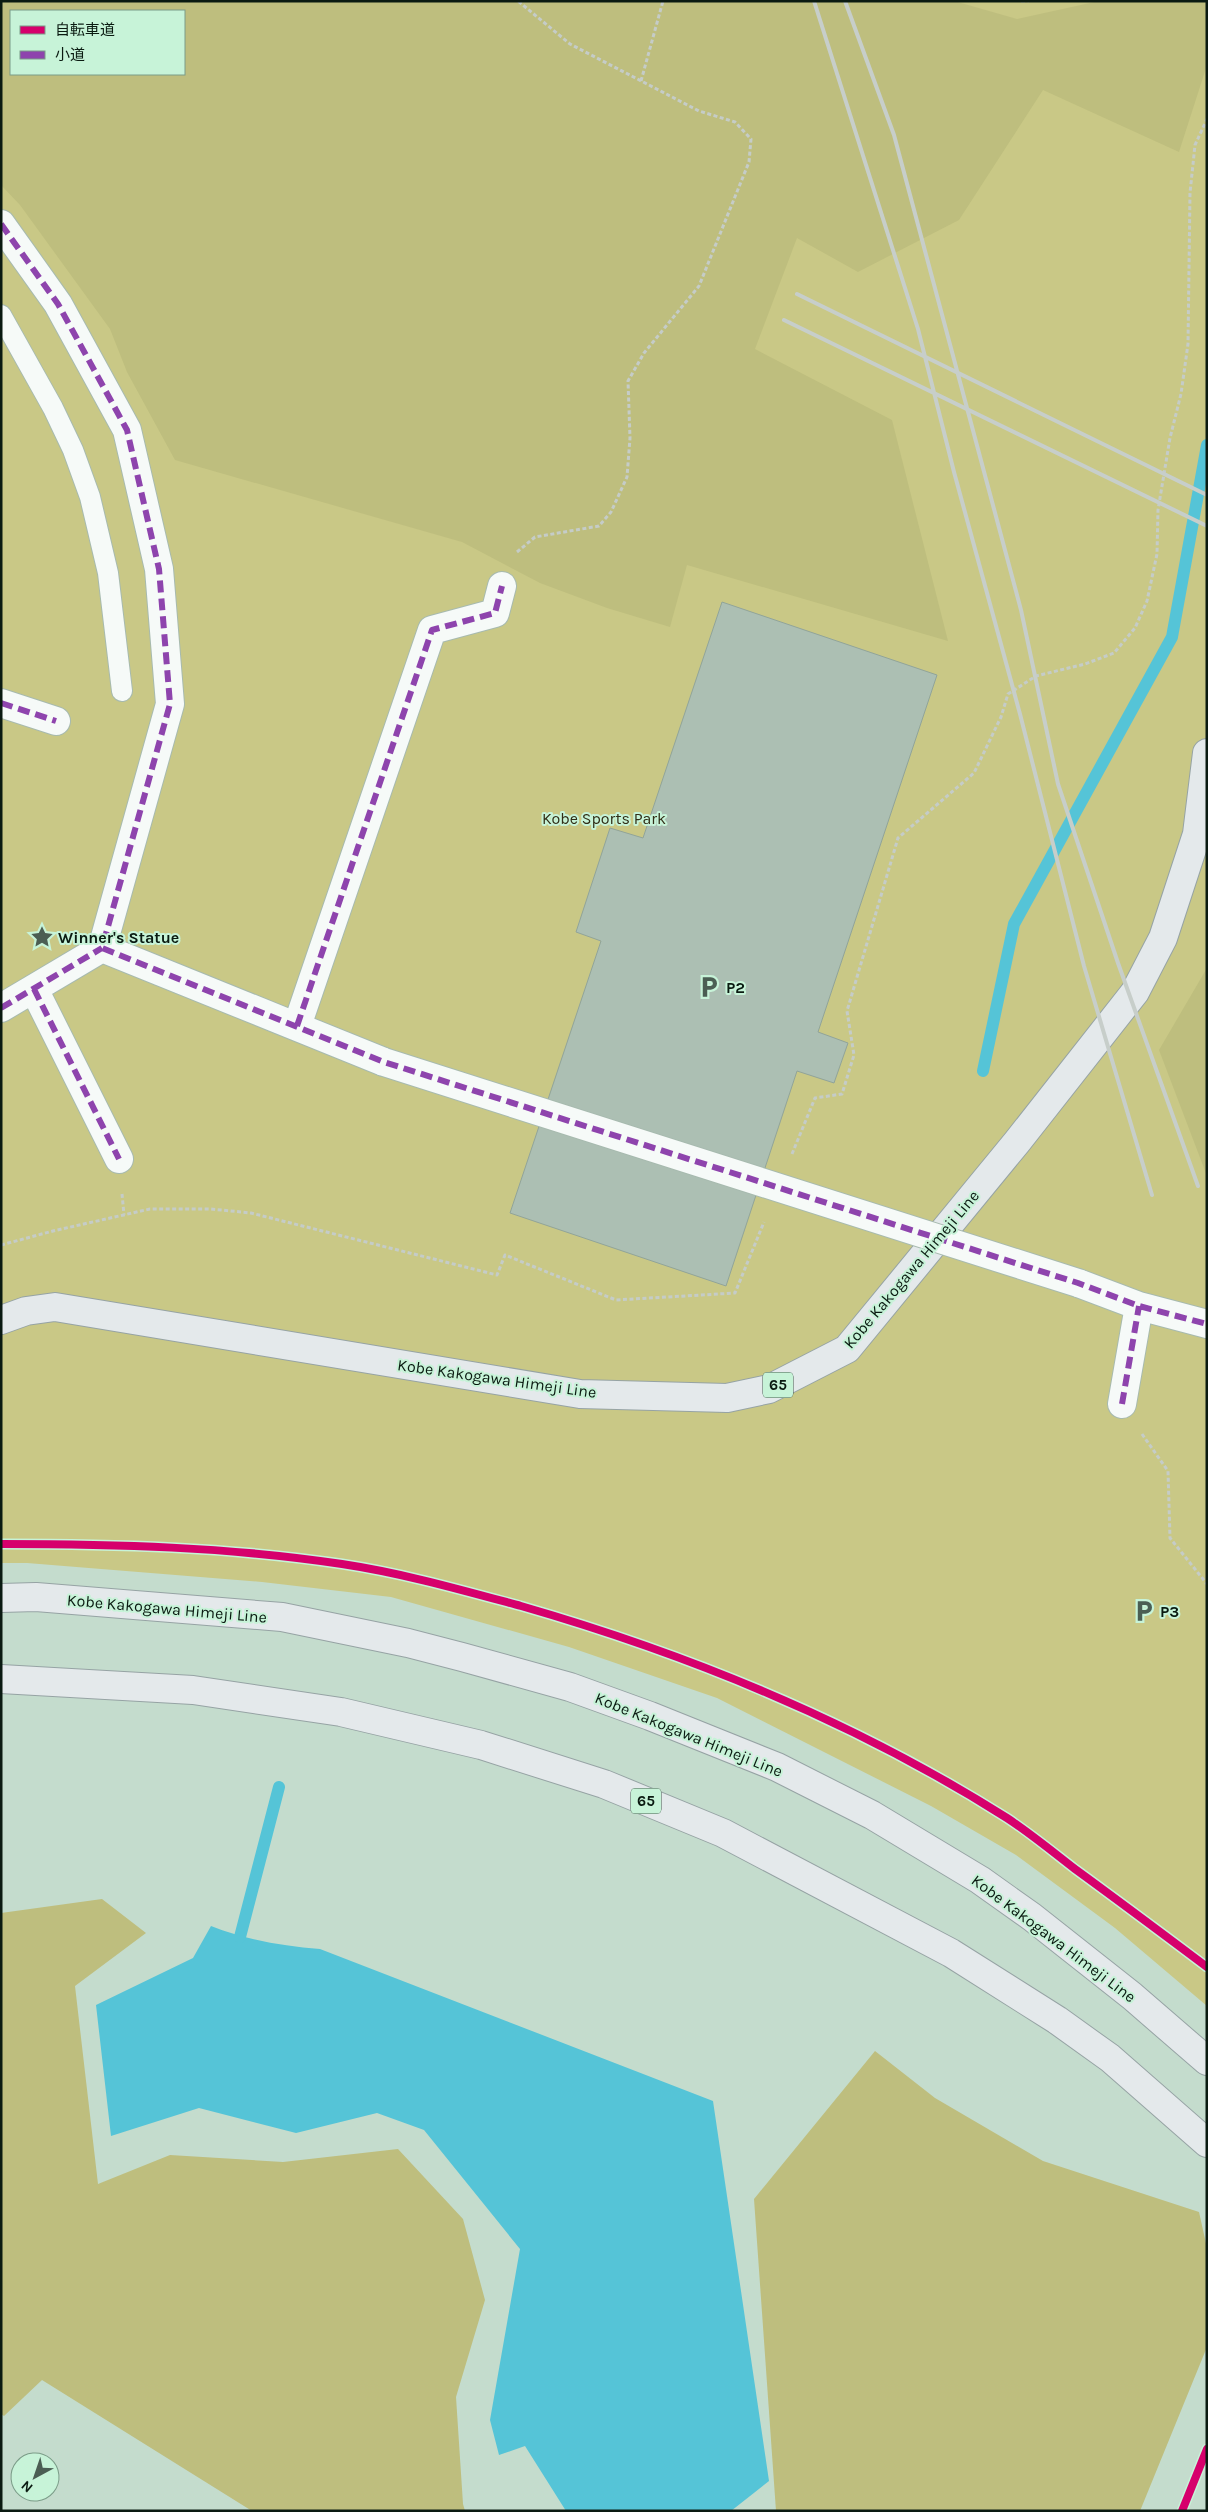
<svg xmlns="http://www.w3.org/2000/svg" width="1208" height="2512" viewBox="0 0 1208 2512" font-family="Karla,'Noto Sans JP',sans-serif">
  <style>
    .green { fill: #c9c886; fill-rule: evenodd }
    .forest { fill: #bebe7e; fill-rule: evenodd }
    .water { fill: #55c4d7 }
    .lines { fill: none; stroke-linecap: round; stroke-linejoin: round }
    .stream { stroke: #55c4d7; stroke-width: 12 }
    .building { fill: #acbfb3; stroke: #91a499 }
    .service-casing { stroke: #a7baaf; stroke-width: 22 }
    .pedestrian-casing { stroke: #a7baaf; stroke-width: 30 }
    .primary-casing { stroke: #96a3a4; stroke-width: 30 }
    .path { stroke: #c5ccc8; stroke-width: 3; stroke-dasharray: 4 2.5; stroke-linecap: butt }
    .service { stroke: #f6faf8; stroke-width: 20 }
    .pedestrian { stroke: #f6faf8; stroke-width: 28 }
    .primary { stroke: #e4e9eb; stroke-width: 28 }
    .rail { stroke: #c7ceca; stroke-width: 4 }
    .pedestrian-bridge-casing { stroke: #a7baaf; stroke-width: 30; stroke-linecap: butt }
    .pedestrian-bridge { stroke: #f6faf8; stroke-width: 28 }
    .quiet { stroke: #8e44ad; stroke-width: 6; stroke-dasharray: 12 6; stroke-linecap: butt }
    .cycleway-casing { stroke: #c7f3d8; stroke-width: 11 }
    .cycleway { stroke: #d6006c; stroke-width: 8 }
    .labels { text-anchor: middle; stroke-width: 4; stroke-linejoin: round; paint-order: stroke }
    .shield { fill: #c7f3d8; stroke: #435b4d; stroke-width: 1 }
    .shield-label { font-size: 15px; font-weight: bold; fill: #0a1a11 }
    .park-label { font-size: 16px; fill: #312d16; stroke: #c7f3d8 }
    .poi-label { font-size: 16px; font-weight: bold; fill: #0a1a11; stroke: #c7f3d8; text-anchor: start }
    .street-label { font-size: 16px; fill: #0a1a11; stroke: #c7f3d8 }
  </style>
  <rect width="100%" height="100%" fill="#c4dccd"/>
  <path class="green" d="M1,1H1207V2006L1115,1928L1016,1855L931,1806L717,1698L569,1647L391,1597L262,1582L27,1563H1ZM11,11H184V74H11Z"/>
  <path class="forest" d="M1,1H954L1017,19L1099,1H1207V65L1179,152L1043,90L959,220L858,272L797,238L755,349L892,420L948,641L687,565L670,627L607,608L540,583L462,542L175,460L127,372L110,329L20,205L1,185ZM11,11H184V74H11Z
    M1207,968V1176L1159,1050Z
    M102,1899L146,1933L75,1986L98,2184L170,2155L283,2162L398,2149L463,2219L485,2300L456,2397L463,2504L465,2511H252L42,2380L4,2416L1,2414V1913Z
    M875,2051L935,2098L1043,2161L1199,2212L1207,2248V2347L1140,2511H776L754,2199Z"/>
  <path class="water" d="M211,1926C247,1940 282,1946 320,1949L713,2101L769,2481L731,2511H566L525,2446L499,2455L490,2420L520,2249L424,2130L377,2113L296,2133L199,2108L111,2136L96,2005L193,1958Z"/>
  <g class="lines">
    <path class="stream" d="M983,1071L1014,924L1172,637L1207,445
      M240,1937L279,1787"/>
  </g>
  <path class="building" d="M722,602L937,675L818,1032L848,1043L834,1083L797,1071L726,1286L510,1213L601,941L576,932L610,828L643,838Z"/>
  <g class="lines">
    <defs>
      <path id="service" d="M1,315L53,408L73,450L90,497L108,573L122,691"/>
      <path id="pedestrian" d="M1,224L58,304L127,430L159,569L170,704L102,948L384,1062
        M1,703L56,721
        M34,989L119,1159
        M1,1008L102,948
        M297,1026L432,630L495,613L502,586
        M1078,1283L1139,1306L1207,1324
        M1122,1404L1139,1306"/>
      <path id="primary" d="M1,1320L26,1311L55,1307L580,1394L727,1398L769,1389L847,1349L1017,1142L1135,992L1163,938L1197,834L1207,753
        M1,1598L36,1597L282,1617L408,1643L462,1657L570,1687L650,1716L777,1767L872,1815L980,1880L1032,1917L1132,1996L1207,2061
        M1,1679L193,1690L341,1712L481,1745L604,1784L723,1833L951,1953L1057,2020L1110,2058L1207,2143"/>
    </defs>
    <use href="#service" class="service-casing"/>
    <use href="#pedestrian" class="pedestrian-casing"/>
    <use href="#primary" class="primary-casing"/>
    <path class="path" d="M1021,1H1029
      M641,81L663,1
      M517,552L535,537L599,526L611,512L627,477L630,438L628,381L644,353L699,286L749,162L751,139L735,122L699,111L570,44L518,1
      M792,1154L815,1098L842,1094L854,1055L847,1011L898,838L974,773L1001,717L1008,694L1036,676L1085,664L1114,653L1135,628L1147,601L1157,554L1158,510L1170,438L1181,394L1188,344L1190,193L1195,145L1207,119
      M122,1194L124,1215
      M1,1245L53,1231L150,1209H211L251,1213L497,1275L505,1255L616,1300L735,1293L764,1222
      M1142,1434L1168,1471L1170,1538L1207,1584
      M1,1544C115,1544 229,1547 342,1564C402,1573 462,1590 521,1606C691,1655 857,1723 1007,1818C1030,1833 1053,1852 1075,1869C1119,1901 1163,1934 1207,1967
      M1182,2511L1207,2449"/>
    <use href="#service" class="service"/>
    <use href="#pedestrian" class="pedestrian"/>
    <use href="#primary" class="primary"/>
    <path class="rail" d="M814,1L918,329L954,472L1020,714L1084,966L1152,1195
      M845,1L894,135L1021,610L1058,784L1118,963L1198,1186
      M797,294L1207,495
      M784,320L1207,526"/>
    <defs>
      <path id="pedestrian-bridge" d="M384,1062L1078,1283"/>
    </defs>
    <use href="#pedestrian-bridge" class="pedestrian-bridge-casing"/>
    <use href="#pedestrian-bridge" class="pedestrian-bridge"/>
    <path class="quiet" d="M1,224L58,304L127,430L159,569L170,704L102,948L384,1062L1078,1283L1139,1306L1207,1324
      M1,703L56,721
      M34,989L119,1159
      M1,1008L102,948
      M297,1026L432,630L495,613L502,586
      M1122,1404L1139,1306"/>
    <defs>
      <path id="cycleway" d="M1,1544C115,1544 229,1547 342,1564C402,1573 462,1590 521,1606C691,1655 857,1723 1007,1818C1030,1833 1053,1852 1075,1869C1119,1901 1163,1934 1207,1967
        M1182,2511L1207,2449"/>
    </defs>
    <use href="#cycleway" class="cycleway-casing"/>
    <use href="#cycleway" class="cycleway"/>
  </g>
  <defs>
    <symbol id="sight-bare" viewBox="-9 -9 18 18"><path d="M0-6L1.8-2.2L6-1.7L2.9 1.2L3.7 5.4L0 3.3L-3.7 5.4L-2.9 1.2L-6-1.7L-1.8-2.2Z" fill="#4b5e53" stroke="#c7f3d8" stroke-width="2.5" paint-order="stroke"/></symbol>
    <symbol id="parking-bare" viewBox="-9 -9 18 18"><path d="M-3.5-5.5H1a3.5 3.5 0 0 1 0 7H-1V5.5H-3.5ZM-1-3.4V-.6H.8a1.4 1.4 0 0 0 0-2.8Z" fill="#4b5e53" stroke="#c7f3d8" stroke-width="2.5" paint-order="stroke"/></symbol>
  </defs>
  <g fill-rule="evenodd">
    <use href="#sight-bare" x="26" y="921" width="32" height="32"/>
    <use href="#parking-bare" x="693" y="971" width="32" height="32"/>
    <use href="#parking-bare" x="1128" y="1595" width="32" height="32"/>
  </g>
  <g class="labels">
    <g class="shield">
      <rect x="763" y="1372.5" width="30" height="25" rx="4"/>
      <rect x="631" y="1788.5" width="30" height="25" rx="4"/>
    </g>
    <g class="shield-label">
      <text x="778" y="1390">65</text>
      <text x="646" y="1806">65</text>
    </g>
    <g class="park-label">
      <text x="604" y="824">Kobe Sports Park</text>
    </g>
    <g class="poi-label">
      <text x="58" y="943">Winner's Statue</text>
      <text x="726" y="993">P2</text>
      <text x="1160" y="1617">P3</text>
    </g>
    <g class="street-label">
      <text transform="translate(911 1269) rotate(-50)" y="6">Kobe Kakogawa Himeji Line</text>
      <text transform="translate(497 1378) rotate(8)" y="6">Kobe Kakogawa Himeji Line</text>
      <text transform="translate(167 1608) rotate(5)" y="6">Kobe Kakogawa Himeji Line</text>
      <text transform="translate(689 1734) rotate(22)" y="6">Kobe Kakogawa Himeji Line</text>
      <text transform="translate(1054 1938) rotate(37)" y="6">Kobe Kakogawa Himeji Line</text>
    </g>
  </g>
  <rect width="1208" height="2512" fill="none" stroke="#0a1a11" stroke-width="5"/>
  <rect x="10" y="10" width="175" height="65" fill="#c7f3d8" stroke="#7b9c88"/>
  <rect x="20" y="26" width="25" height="8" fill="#d6006c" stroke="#7b9c88"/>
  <text x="55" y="35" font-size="15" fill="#0a1a11">自転車道</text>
  <rect x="20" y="51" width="25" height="8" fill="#8e44ad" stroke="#7b9c88"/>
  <text x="55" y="60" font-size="15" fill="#0a1a11">小道</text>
  <g transform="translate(35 2477) rotate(220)"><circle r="24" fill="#c7f3d8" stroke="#7b9c88"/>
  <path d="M0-4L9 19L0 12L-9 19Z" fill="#4b5e53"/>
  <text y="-8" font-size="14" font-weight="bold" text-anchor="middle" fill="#0a1a11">N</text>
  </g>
</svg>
